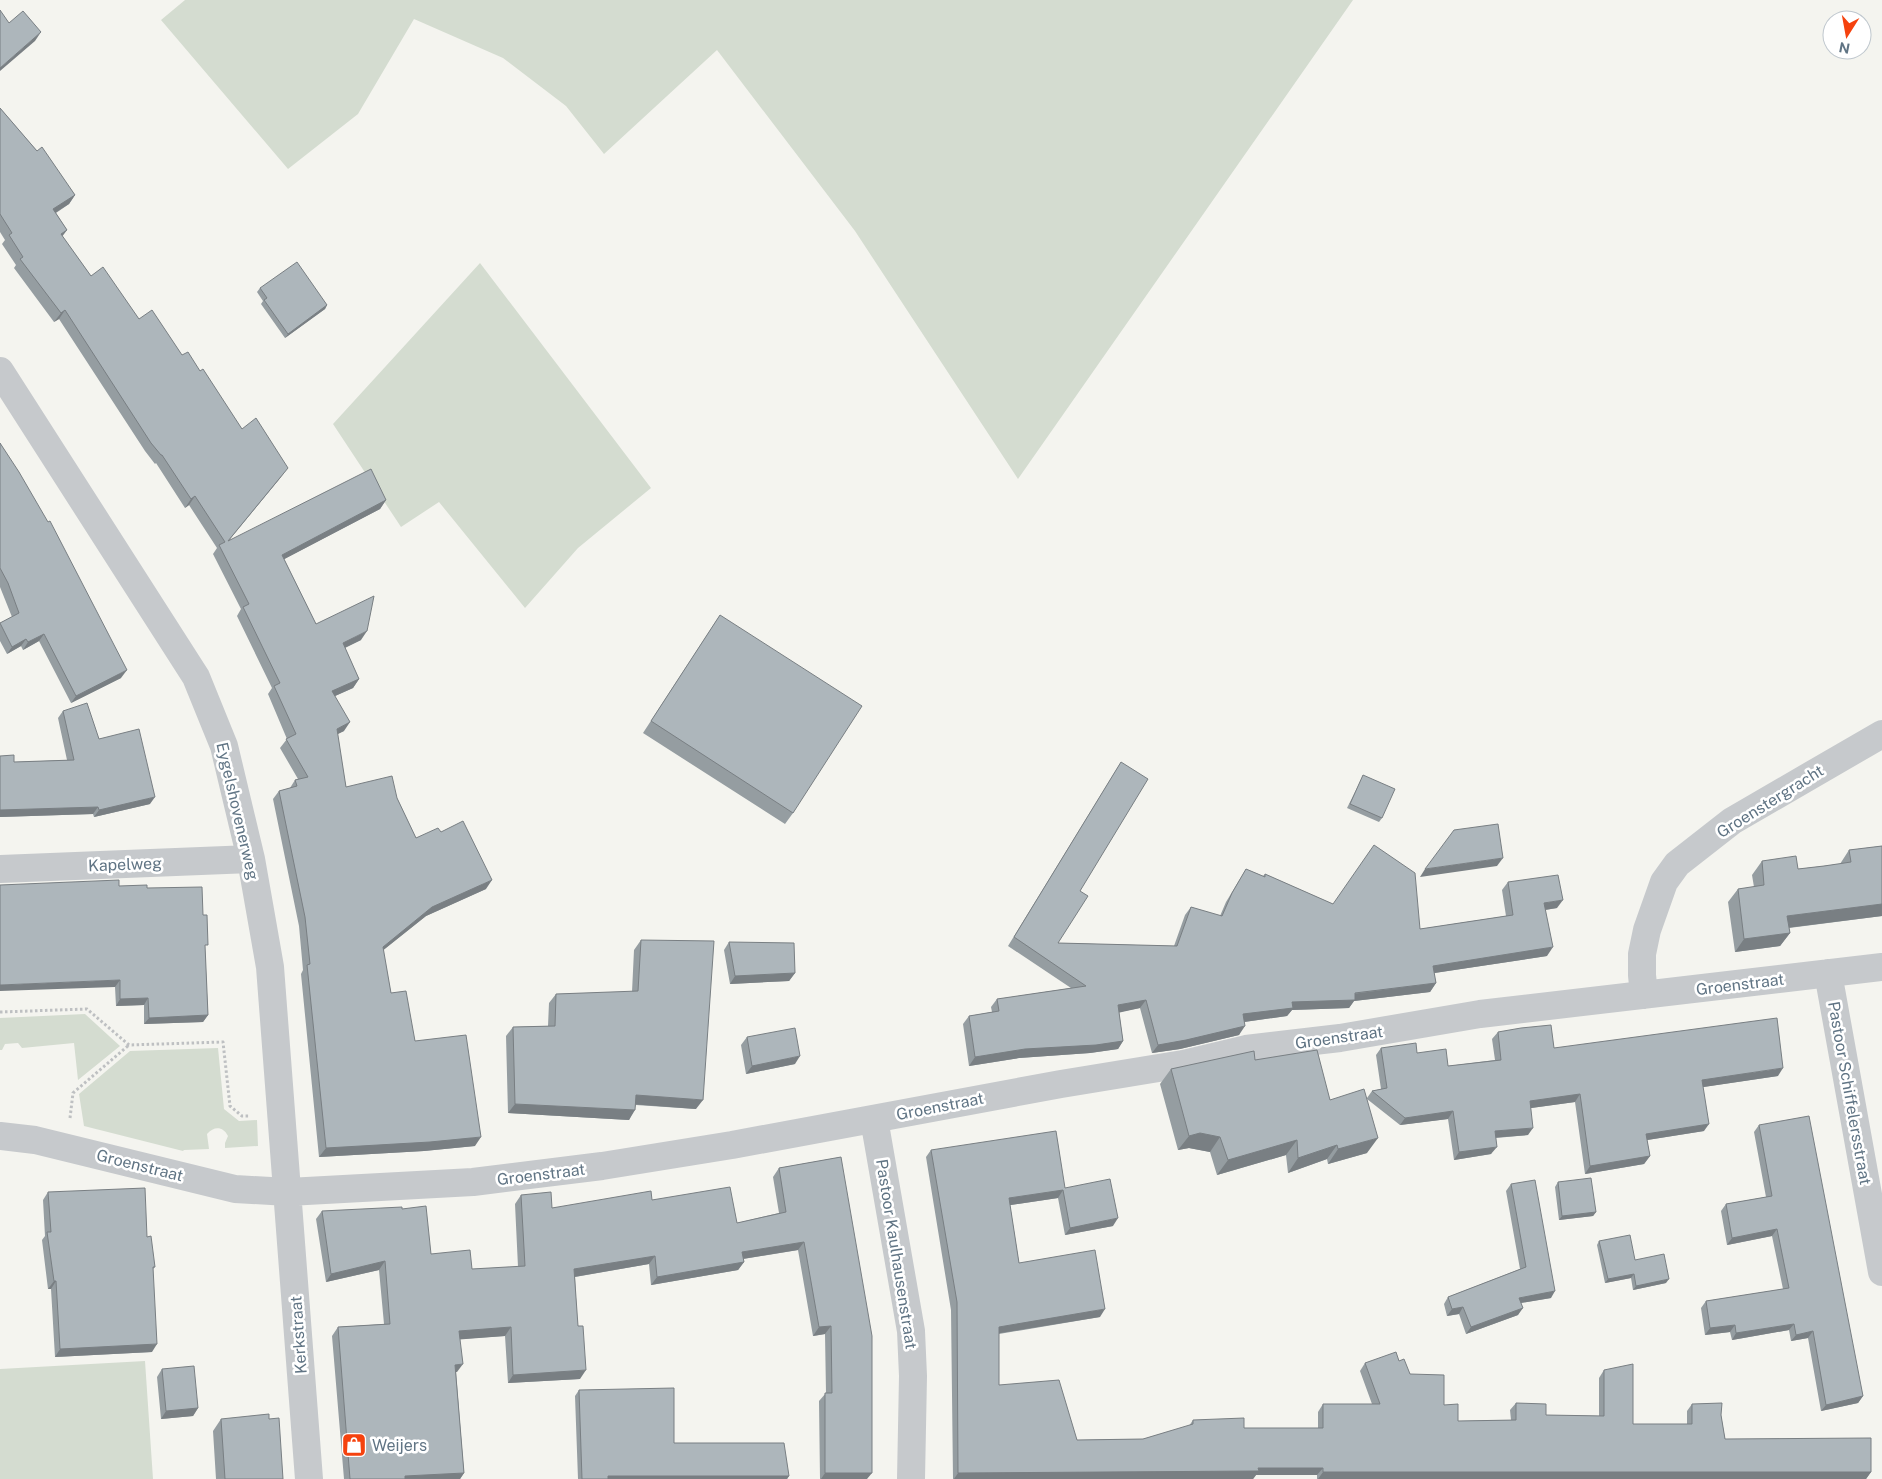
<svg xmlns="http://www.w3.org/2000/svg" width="1882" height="1479" viewBox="0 0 1882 1479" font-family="'Public Sans',sans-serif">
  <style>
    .green { fill: #d4dcd0 }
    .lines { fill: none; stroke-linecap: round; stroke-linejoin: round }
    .path { stroke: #bec0c2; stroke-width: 3; stroke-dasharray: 2.5 2.5; stroke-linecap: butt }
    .minor { stroke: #c6c9cc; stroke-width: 28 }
    .wall { fill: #959da1 }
    .shaded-wall { fill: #797f83 }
    .building { fill: #adb6bb; stroke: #797f83 }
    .labels { text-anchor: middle; stroke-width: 5; stroke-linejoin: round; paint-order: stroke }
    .street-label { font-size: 16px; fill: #607484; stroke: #fff }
    .poi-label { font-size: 16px; fill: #607484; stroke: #fff; text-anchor: start }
  </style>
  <rect width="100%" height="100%" fill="#f4f4ef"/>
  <path class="green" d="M185,0H1353L1018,479L855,231L717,50L604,154L566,106L503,58L414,19L358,114L288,169L161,20Z
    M480,263L651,488L578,548L525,608L439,502L401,527L333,424Z
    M85,1014L120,1046L78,1080L74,1043L22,1048L18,1043L5,1044L2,1050H0V1018Z
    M218,1048L224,1109L239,1121L257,1120L258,1146L225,1148V1143L228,1136C223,1126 214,1126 207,1134L209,1149L184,1150L183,1151L84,1126L79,1094L130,1051Z
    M145,1361L153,1479H0V1369Z"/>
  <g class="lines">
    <path class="path" d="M0,1012L87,1009L129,1045L223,1042L230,1106L242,1116H250
      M70,1118L73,1093L129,1045"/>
    <path class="minor" d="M0,371L196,677L224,746L251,859L270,967L309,1479
      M0,869L251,859
      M1828,973L1882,1272
      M1644,995L1642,975V954L1647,930L1664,882L1677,864L1732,821L1882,734
      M874,1119L911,1331L913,1376L911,1479
      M0,1136L35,1140L235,1189L288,1192L473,1182L602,1166L732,1145L1061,1084L1183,1064L1246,1049L1340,1038L1480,1014L1882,967"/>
  </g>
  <path class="wall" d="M0,108L75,195L69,204L56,213L67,230L62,236L91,276L139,319L200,371L242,429L281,477L229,540L386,500L380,509L284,559L316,624L361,640L345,648L359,679L353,688L335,696L344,731L337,734L346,787L397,798L416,838L441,832L486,889L426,916L383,950L391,993L415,1041L475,1146L424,1151L319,1157L301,974L303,970L299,926L273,799L279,791L290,788L295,780L298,779L280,748L287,739L268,694L272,688L237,616L241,609L213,554L217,548L189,505L185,508L156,463L155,464L145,451L59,319L54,322L14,268L16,265L2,244L5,240L0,232Z
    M260,288L327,305L325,309L285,338L261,304L263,301L257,292Z
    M0,443L121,678L71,703L39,641L23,650L21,646L7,654L0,641V623L12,617L0,587Z
    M720,615L793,813L785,824L643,733Z
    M63,711L99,739L150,804L94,817L93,814L0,817V756L14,762L67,760L58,718Z
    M1121,762L1080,891L1058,943L1174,946L1185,915L1191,907L1220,916L1226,902L1246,869L1263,876L1265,874L1333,904L1420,929L1506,916L1502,890L1508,882L1557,908L1545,910L1547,956L1434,973L1436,983L1430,992L1354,1001L1349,1008L1292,1010L1287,1016L1244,1022L1239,1035L1180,1049L1152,1053L1140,1008L1119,1012L1123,1041L1118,1049L1090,1053L1019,1058L969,1066L963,1024L969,1016L992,1012L991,1007L997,999L1071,988L1008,946Z
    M1363,775L1382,818L1379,822L1347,808L1361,780Z
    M1882,846V916L1789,928L1790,933L1780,946L1735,952L1728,902L1738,889L1754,887L1752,875L1762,861L1798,869L1840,864L1849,850Z
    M119,886L147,888L205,949L208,1015L203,1022L144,1024V1005L116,1006L115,987Z
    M641,940L696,1109L636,1105L629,1120L508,1113L506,1036L513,1027L548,1026L549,1003L556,994L632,992L634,950Z
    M729,942L795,973L789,981L730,984L724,950Z
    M1498,1032L1554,1048L1778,1076L1703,1087L1704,1131L1647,1140L1650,1156L1644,1164L1585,1174L1575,1102L1531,1108L1528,1135L1496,1138L1491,1154L1454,1160L1448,1119L1400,1125L1367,1099V1153L1328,1164L1327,1159L1288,1173L1286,1155L1217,1175L1210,1152L1189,1148L1178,1150L1160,1084L1171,1069L1255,1060L1330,1100L1367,1098L1372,1091L1381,1089L1376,1055L1381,1048L1417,1053L1448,1066L1495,1060L1492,1039Z
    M747,1037L795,1064L746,1074L741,1045Z
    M1759,1125L1863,1396L1858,1403L1821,1411L1808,1338L1791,1341L1789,1330L1732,1340L1730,1332L1705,1335L1701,1308L1706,1301L1783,1289L1772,1236L1727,1245L1721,1211L1726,1204L1766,1197L1754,1132Z
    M931,1150L1065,1188L1113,1226L1065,1235L1058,1198L1010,1205L1019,1263L1100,1317L999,1334V1385L1077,1440L1143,1439L1189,1426L1193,1420L1244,1428H1318V1412L1323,1404H1372L1360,1371L1365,1363L1399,1361L1410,1374L1444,1405L1458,1421L1511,1420L1510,1410L1516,1403L1546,1415L1599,1416V1378L1604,1370L1633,1424H1687V1411L1692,1404L1721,1415L1725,1439L1871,1472L1866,1479H1317V1475H1256L1253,1479H953L951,1310L926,1157Z
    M841,1157L867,1479H820L819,1401L826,1393L825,1334L813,1336L798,1250L743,1259L744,1262L738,1270L651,1285L649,1264L575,1277L580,1379L508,1383L505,1336L460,1339L457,1372H456L464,1473L460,1479H344L332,1336L338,1327L384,1324L379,1270L326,1282L316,1219L322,1211L402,1209L431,1254L472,1269L518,1267L515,1204L521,1195L552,1208L652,1200L737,1223L779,1213L773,1177L779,1168Z
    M1558,1182L1596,1212L1593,1216L1559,1220L1555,1187Z
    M1511,1184L1551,1298L1521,1303L1518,1315L1466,1334L1459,1314L1447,1316L1444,1304L1448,1297L1520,1269L1506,1191Z
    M48,1192L147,1237L155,1267L153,1269L152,1352L55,1357L51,1289H48L42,1240L45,1236L43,1200Z
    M1599,1241L1635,1260L1666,1283L1633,1290L1631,1278L1605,1283L1597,1245Z
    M162,1369L198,1408L193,1416L161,1419L157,1377Z
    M579,1390L674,1443L789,1476L787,1479H578L575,1396Z
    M221,1419H269L283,1479H216L213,1431Z"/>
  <path class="shaded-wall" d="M41,32L35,41L0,71V68Z
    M75,195L69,204L47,218L53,209Z
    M67,230L61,238V234Z
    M327,305L325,309L285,338L288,334Z
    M65,310L59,319L54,322L61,313Z
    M288,468L281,477L221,550L228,541Z
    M195,496L189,505L185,508L191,499Z
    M386,500L380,509L275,564L282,555Z
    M367,631L361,640L336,652L343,643Z
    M44,634L39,641L23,650L28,642Z
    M26,639L21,646L7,654L12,647Z
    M127,670L121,678L71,703L76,696Z
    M359,679L353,688L326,700L332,691Z
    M350,722L344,731L330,738L337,729Z
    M155,797L150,804L94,817L99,810Z
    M98,807L93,814L0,817V810Z
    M1503,858L1497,866L1420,877L1425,869Z
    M492,880L486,889L426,916L376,956L383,947L432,907Z
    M1563,900L1557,908L1538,911L1544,903Z
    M1882,904V916L1778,929L1787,916Z
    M1790,933L1780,946L1735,952L1744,939Z
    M1553,947L1547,956L1428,974L1433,966Z
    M795,973L789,981L730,984L735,976Z
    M120,980L115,987L0,991V985Z
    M1436,983L1430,992L1354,1001L1349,1008L1292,1010L1287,1016L1237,1023L1243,1014L1292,1002Z
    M148,998L144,1005L116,1006L120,999Z
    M1146,1000L1140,1008L1113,1014L1118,1005Z
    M208,1015L203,1022L144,1024L149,1018Z
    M1245,1026L1239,1035L1180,1049L1152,1053L1158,1045Z
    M1123,1041L1118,1049L1090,1053L1019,1058L969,1066L975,1057L1025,1049Z
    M800,1056L795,1064L746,1074L752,1066Z
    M1783,1068L1778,1076L1697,1088L1702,1080Z
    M1580,1094L1575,1102L1524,1109L1530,1101Z
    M636,1095L703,1100L696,1109L630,1104Z
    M515,1104L635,1110L629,1120L508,1113Z
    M1453,1111L1448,1119L1400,1125L1405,1118Z
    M1709,1124L1704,1131L1641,1141L1646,1134Z
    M1533,1128L1528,1135L1490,1138L1495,1131Z
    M1200,1133L1220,1137L1210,1152L1189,1148L1178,1150L1189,1136Z
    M481,1137L475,1146L424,1151L319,1157L326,1148Z
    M1378,1138L1367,1153L1328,1164L1338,1149Z
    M1297,1140L1286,1155L1217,1175L1228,1160Z
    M1337,1145L1327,1159L1288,1173L1298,1158Z
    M1497,1147L1491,1154L1454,1160L1459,1152Z
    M1650,1156L1644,1164L1585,1174L1590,1166Z
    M1063,1190L1058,1198L1004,1206L1009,1198Z
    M1596,1212L1593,1216L1559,1220L1562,1216Z
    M1118,1218L1113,1226L1065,1235L1070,1228Z
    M1777,1229L1772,1236L1727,1245L1732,1238Z
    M804,1242L798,1250L736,1260L742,1252Z
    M655,1256L649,1264L568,1278L574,1269Z
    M385,1261L379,1270L326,1282L331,1274Z
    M744,1262L738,1270L651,1285L657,1277Z
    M1634,1274L1631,1278L1605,1283L1608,1279Z
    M1669,1279L1666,1283L1633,1290L1636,1286Z
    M54,1281H56L51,1289H48Z
    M1555,1291L1551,1298L1514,1304L1519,1298Z
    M1463,1307L1459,1314L1447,1316L1452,1309Z
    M1523,1308L1518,1315L1466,1334L1471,1327Z
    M1105,1309L1100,1317L994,1334L999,1327Z
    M1794,1324L1789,1330L1732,1340L1736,1333Z
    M1735,1325L1730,1332L1705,1335L1710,1328Z
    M831,1326L825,1334L813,1336L819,1327Z
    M511,1327L505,1336L453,1340L459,1331Z
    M1813,1331L1808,1338L1791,1341L1796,1335Z
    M157,1344L152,1352L55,1357L60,1349Z
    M463,1364L457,1372L449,1373L455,1365Z
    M586,1370L580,1379L508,1383L513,1375Z
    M1863,1396L1858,1403L1821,1411L1826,1405Z
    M198,1408L193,1416L161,1419L166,1411Z
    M1258,1468H1323L1317,1475H1256L1253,1479H954L958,1473Z
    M1323,1472H1871L1866,1479H1318Z
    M464,1473L460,1479H403L405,1476Z
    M825,1473H872L867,1479H821Z
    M608,1476H789L787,1479H606Z"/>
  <path class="building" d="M0,10L9,23L23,11L41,32L0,68Z
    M0,108L37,151L42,147L75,195L53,209L67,230L61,234L91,276L103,267L139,319L152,310L182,355L188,352L200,371L203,369L242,429L256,418L288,468L228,541L371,469L386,500L282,555L316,624L374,596L367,631L343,643L359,679L332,691L350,722L337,729L346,787L392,776L397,798L416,838L438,828L441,832L463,821L492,880L432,907L383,947L391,993L406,991L415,1041L466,1035L481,1137L430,1142L326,1148L307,965L310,964L305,917L279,791L297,786L295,780L308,777L286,739L296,734L274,686L280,683L243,607L249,604L219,545L225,542L195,496L191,499L162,455H161L151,443L65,310L61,313L20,259L23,257L9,235L12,233L0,214Z
    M297,262L327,305L288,334L264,300L267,298L260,288Z
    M0,443L19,472L48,522L50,521L127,670L76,696L44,634L28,642L26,639L12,647L0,623L19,613L8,583L0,568Z
    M720,615L862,706L793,813L651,721Z
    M87,703L99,739L139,729L155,797L99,810L98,807L0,810V756L14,755V762L74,760L63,711Z
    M1121,762L1148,779L1080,891L1088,896L1058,943L1177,946L1191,907L1222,916L1232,893L1246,869L1265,877V874L1333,904L1374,845L1415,873L1420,929L1513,915L1508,882L1558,875L1563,900L1544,903L1553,947L1433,966L1436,983L1355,993V1000L1292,1002L1293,1008L1243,1014L1245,1026L1186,1040L1158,1045L1146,1000L1118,1005L1123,1041L1096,1045L1025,1049L975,1057L969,1016L999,1011L997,999L1086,986L1014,937Z
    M1363,775L1395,789L1382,818L1350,804Z
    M1498,824L1503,858L1425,869L1454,830Z
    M1882,846V904L1787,916L1790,933L1744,939L1738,889L1764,885L1762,861L1796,856L1798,869L1824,866L1851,862L1849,850Z
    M119,880V886L147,885V888L202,887L203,915H207L208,945H205L208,1015L149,1018L148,998L120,999V980L0,985V885Z
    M641,940L714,941L703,1100L636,1095L635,1110L515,1104L513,1027L555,1026L556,994L638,991Z
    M729,942L794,943L795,973L735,976Z
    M1777,1018L1783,1068L1702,1080L1709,1124L1646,1134L1650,1156L1590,1166L1580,1094L1530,1101L1533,1128L1495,1131L1497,1147L1459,1152L1453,1111L1405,1118L1372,1091L1387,1088L1381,1048L1416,1043L1417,1053L1446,1049L1448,1066L1501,1060L1498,1032L1521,1028L1551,1025L1554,1048Z
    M795,1028L800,1056L752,1066L747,1037Z
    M1317,1050L1330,1100L1364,1089L1378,1138L1338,1149L1337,1145L1298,1158L1297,1140L1228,1160L1220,1137L1200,1133L1189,1136L1171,1069L1254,1051L1255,1060Z
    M1809,1116L1863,1396L1826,1405L1813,1331L1796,1335L1794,1324L1736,1333L1735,1325L1710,1328L1706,1301L1789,1288L1777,1229L1732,1238L1726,1204L1772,1196L1759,1125Z
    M1056,1131L1065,1188L1110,1179L1118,1218L1070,1228L1063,1190L1009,1198L1019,1263L1095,1250L1105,1309L999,1327V1385L1059,1380L1077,1440L1143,1439L1193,1424V1420L1244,1418V1428H1323V1404H1380L1365,1363L1396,1352L1399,1361L1404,1359L1410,1374L1444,1375V1405L1458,1404V1421L1516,1420V1403L1546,1404V1415L1604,1416V1370L1633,1364V1424H1692V1404L1722,1403L1721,1415L1725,1439L1871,1438V1472H1323V1468H1258L1259,1471L958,1473L957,1302L931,1150Z
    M841,1157L872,1336V1473H825V1393H832L831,1326L819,1327L804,1242L742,1252L744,1262L657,1277L655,1256L574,1269L578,1326H583L586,1370L513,1375L511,1327L459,1331L463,1364L455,1365L464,1473L405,1476V1479H350L338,1327L390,1324L385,1261L331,1274L322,1211L402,1207V1209L426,1206L431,1254L470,1250L472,1269L525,1266L521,1195L551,1192L552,1208L651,1191L652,1200L730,1187L737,1223L786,1212L779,1168Z
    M1591,1178L1596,1212L1562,1216L1558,1182Z
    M1535,1180L1555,1291L1519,1298L1523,1308L1471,1327L1463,1307L1452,1309L1448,1297L1526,1267L1511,1184Z
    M145,1188L147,1237L151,1236L155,1267H153L157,1344L60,1349L56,1281H54L47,1232H51L48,1192Z
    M1630,1235L1635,1260L1664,1254L1669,1279L1636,1286L1634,1274L1608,1279L1599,1241Z
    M194,1366L198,1408L166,1411L162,1369Z
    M674,1388V1443H784L789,1476H608V1479H582L579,1390Z
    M269,1414V1419L279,1418L283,1479H225L221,1419Z"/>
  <defs>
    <symbol id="shop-square" viewBox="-11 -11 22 22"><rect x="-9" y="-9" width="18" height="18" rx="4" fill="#f5420e" stroke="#fff"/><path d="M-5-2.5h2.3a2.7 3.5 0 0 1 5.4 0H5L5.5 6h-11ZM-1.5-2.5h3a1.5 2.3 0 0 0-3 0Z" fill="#fff"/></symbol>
  </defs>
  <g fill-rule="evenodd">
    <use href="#shop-square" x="340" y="1431" width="28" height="28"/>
  </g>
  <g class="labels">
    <g class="street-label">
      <text transform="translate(1770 801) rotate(-32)" y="6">Groenstergracht</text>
      <text transform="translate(238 811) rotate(77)" y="6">Eygelshovenerweg</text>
      <text transform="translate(125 864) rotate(-2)" y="6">Kapelweg</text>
      <text transform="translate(1740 984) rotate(-7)" y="6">Groenstraat</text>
      <text transform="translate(1339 1037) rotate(-8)" y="6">Groenstraat</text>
      <text transform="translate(1850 1093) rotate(80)" y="6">Pastoor Schiffelersstraat</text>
      <text transform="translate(940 1106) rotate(-11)" y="6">Groenstraat</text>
      <text transform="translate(140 1165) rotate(14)" y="6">Groenstraat</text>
      <text transform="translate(541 1174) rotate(-7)" y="6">Groenstraat</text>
      <text transform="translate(897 1254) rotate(81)" y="6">Pastoor Kaulhausenstraat</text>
      <text transform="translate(298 1335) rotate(-94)" y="6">Kerkstraat</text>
    </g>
    <g class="poi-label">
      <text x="372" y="1451">Weijers</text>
    </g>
  </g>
  <g transform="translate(1847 35) rotate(191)"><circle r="24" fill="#ffffff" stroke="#bfc7ce"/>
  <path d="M0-4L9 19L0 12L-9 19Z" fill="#f5420e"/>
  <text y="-8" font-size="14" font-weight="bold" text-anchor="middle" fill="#607484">N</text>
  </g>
</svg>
